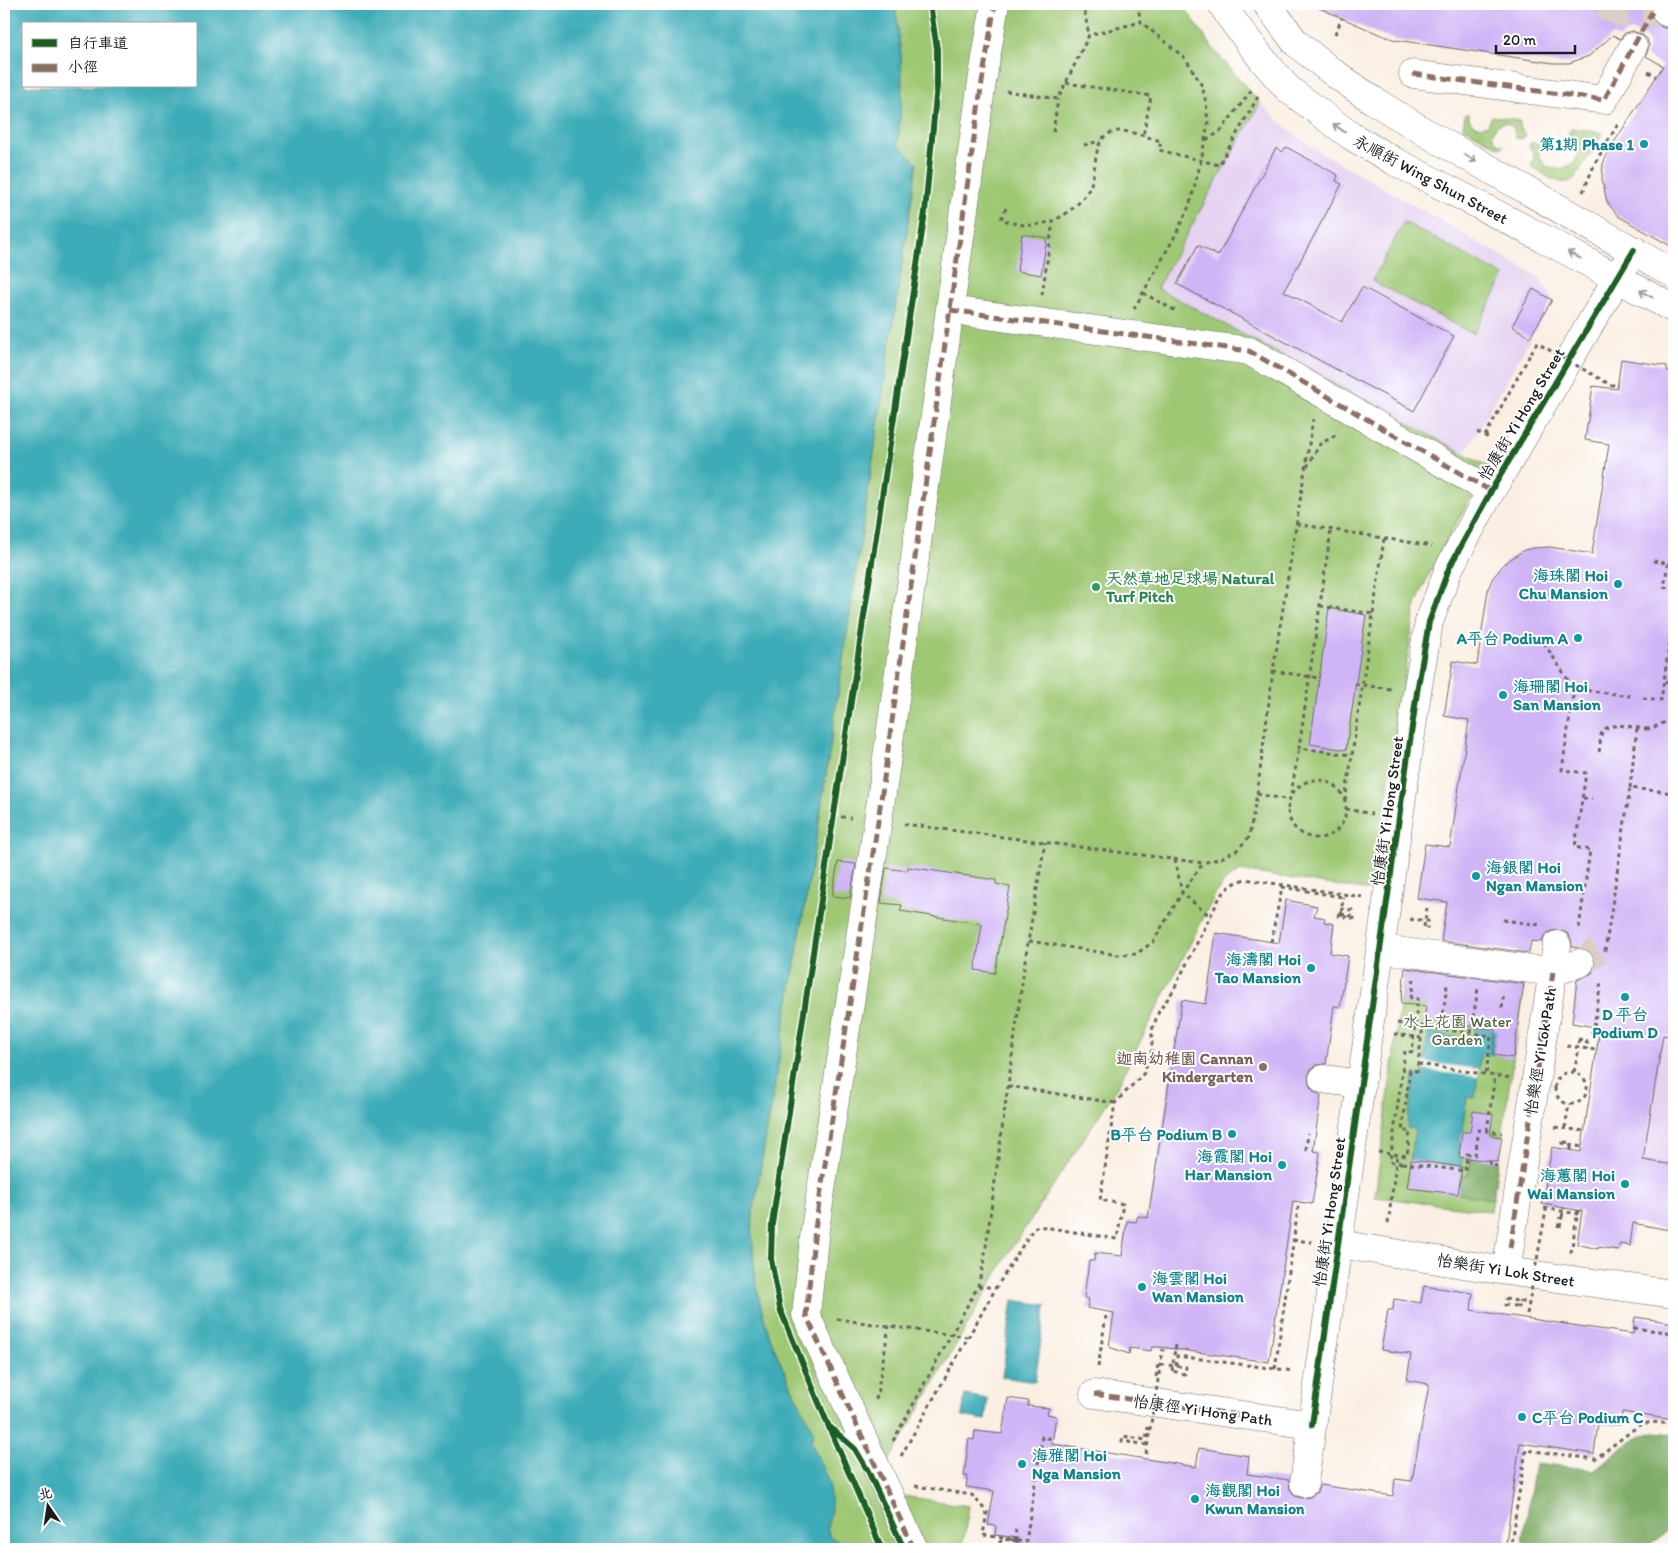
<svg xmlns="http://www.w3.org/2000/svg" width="1678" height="1553" viewBox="0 0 1678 1553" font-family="Itim,'LXGW WenKai TC',sans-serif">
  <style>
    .built { fill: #e5d3f1 }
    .green { fill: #9fc874; stroke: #5e7248 }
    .forest { fill: #7fac66; stroke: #4e6441 }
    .water { fill: #3cacb8; stroke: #2c646a; fill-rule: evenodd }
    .pier { fill: #faefe2 }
    .building { fill: #d0b5f6 }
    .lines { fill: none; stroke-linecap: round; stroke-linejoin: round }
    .minor-tunnel { stroke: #d9cfc4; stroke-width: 28; stroke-dasharray: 28 14; stroke-linecap: butt }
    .minor-casing { stroke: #6a6661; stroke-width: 29 }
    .path { stroke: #6a6661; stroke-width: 3; stroke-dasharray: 4 4; stroke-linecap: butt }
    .minor { stroke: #fff; stroke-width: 28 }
    .path-bridge { stroke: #6a6661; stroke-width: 3; stroke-dasharray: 4 4; stroke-linecap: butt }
    .quiet { stroke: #8d6e63; stroke-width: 5; stroke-dasharray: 10 5; stroke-linecap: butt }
    .cycleway-casing { stroke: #fff; stroke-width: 9 }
    .cycleway { stroke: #1b5e20; stroke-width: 6 }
    .oneway { stroke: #999 }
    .culture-dot { fill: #0f9aa8; stroke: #fff; stroke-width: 2 }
    .leisure-dot { fill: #2e9e5b; stroke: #fff; stroke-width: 2 }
    .education-dot { fill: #8d6e63; stroke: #fff; stroke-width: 2 }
    .labels { text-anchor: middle; stroke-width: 4; stroke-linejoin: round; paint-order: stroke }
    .culture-label { font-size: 16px; font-weight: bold; fill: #0d838f; stroke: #fff; text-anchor: end }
    .street-label { font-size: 16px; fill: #1c1c1c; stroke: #fff }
    .leisure-label { font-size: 16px; font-weight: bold; fill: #27864d; stroke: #fff; text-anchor: start }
    .park-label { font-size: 16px; fill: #50613f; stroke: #fff }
    .education-label { font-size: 16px; font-weight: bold; fill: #785e54; stroke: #fff; text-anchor: end }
  </style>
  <rect width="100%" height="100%" fill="#fff"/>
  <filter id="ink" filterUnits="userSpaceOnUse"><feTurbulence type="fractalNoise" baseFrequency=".02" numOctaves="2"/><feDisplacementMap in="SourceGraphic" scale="10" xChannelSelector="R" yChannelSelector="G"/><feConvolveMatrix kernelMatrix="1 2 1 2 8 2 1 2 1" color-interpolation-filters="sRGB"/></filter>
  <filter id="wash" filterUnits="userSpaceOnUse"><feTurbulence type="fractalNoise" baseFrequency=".0096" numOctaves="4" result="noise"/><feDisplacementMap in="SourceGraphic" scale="20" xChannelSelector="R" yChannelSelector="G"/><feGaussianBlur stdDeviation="1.12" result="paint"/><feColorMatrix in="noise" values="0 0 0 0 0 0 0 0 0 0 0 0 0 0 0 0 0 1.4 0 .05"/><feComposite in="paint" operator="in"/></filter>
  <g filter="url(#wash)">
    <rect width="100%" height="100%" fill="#faefe2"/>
    <path class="built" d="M1260,103L1289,130L1317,150L1539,277L1550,293L1552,300L1465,454L1157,288Z
      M1663,1035L1674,1037V1231L1656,1227L1642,1166Z"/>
    <path class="green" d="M895,4H1182L1215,51L1260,103L1157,288L1489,467C1463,513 1432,559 1415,608L1372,891L1241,871C1228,877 1222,883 1215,895L1115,1091L1008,1254L887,1465L903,1496L969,1506L962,1549H852L848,1542H841L830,1538L827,1528L831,1510L811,1442L813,1432C798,1400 779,1364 768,1331C755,1293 751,1252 753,1213L819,821L917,163L898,144L902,89L901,56Z
      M1465,114H1469C1468,125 1478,129 1488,125L1492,116L1519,120L1521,129L1526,136L1521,139L1515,138C1517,120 1496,117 1492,135L1497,143L1504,146L1500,148L1463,127Z
      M1572,128L1603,133L1575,178C1561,190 1544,173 1531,166L1534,156L1529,145L1533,142L1540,144L1539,155L1547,167C1573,176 1590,149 1568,134Z
      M1404,222L1505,276L1473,334L1372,281Z
      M1406,961L1525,977L1491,1211L1375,1197Z"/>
    <path class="forest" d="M1471,1158L1498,1162L1493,1199L1458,1194L1461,1175L1468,1176Z
      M1654,1432L1674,1434V1528L1642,1549H1522L1535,1463L1594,1470C1613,1455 1631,1438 1654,1432Z"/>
    <path class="water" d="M4,4H895L901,56L902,89L898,144L917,163L819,821L753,1213C751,1252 755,1293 768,1331C779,1364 799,1400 813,1432L811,1442L829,1483L831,1510L827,1528L830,1538L841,1542H849L852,1549H4ZM24,24H196V86H24Z
      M1475,1027L1496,1030L1493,1055L1481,1053L1475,1098L1467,1097L1460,1145H1464L1461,1167L1410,1160L1415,1129L1407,1128L1414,1074L1423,1075L1428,1033L1474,1039Z
      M1013,1300L1046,1305L1035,1382L1002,1377Z
      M965,1395L988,1399L985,1420L962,1416Z"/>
    <path class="pier" d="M1424,1062L1479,1069L1478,1077L1423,1070Z"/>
    <g id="blocks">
      <path class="building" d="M1310,4L1653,5L1650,11L1651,18L1656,24L1664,28H1674V248L1618,216L1607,202L1602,179L1603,164L1608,152L1663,66L1646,56L1649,46L1647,39L1641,34L1632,31L1625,33L1620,39L1613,35L1589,56L1569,63H1553L1396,40L1381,35Z
        M1286,147L1338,175L1336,181L1342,184L1284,291L1342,322L1362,287L1454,336L1414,411L1177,284L1198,245L1218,256L1276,148L1282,152Z
        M1022,234L1047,238L1041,275L1017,271Z
        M1533,289L1552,300L1530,337L1512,326Z
        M1621,359L1667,366V371L1674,372V1037L1663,1035L1643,1160L1674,1165V1231L1633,1223L1630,1246L1620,1244L1618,1250L1598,1247V1249L1577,1244L1582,1211L1542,1204L1552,1147L1581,1152L1600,1028L1572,1023L1577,980L1592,973L1595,966V958L1591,952L1584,948L1572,947L1571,939L1567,933L1559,930L1551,931L1545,935L1542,942L1531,941L1529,953L1441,941L1447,902L1417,898L1425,844L1450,847L1469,720L1444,716L1453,661L1477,665L1488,590L1492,579L1505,563L1524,550L1534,548L1550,547L1592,554L1609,444L1585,440L1593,386L1617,389Z
        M1329,608L1366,615L1346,750L1310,744Z
        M838,862L856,864L850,898L832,896Z
        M908,867L996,880V884L1010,887L995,973L975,970L982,924L900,911L902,905L881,903L886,868L907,871Z
        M1286,900L1317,906L1314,916L1325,918L1324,922L1334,924L1330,953L1348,956L1340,1007L1334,1006L1326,1064L1317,1065L1311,1069L1308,1076L1309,1085L1314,1092L1321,1095L1313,1151L1320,1152L1317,1173L1312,1204L1293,1201L1269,1362L1160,1347H1152L1151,1351L1130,1348L1129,1354L1109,1347L1114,1313L1087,1308L1089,1299L1084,1298L1089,1261H1094L1095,1253L1122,1256L1127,1221L1136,1222L1138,1216L1148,1218L1182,1000L1206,1004L1216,933L1279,943Z
        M1405,968L1524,984L1513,1058L1493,1055L1496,1030L1424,1020L1426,1006L1401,1004Z
        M1473,1111L1493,1114L1490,1135L1502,1137L1498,1162L1459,1157L1462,1132H1470Z
        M1411,1160L1462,1167L1458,1194L1407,1188Z
        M1424,1286L1473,1293L1471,1310L1497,1314L1633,1334L1635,1317L1674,1323V1420L1622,1412L1620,1425L1598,1423L1594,1454L1520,1443L1505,1549H1015L1018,1538L995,1535L996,1526L988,1525L994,1491L966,1487L968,1476H964L969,1439L974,1440L975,1431L1002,1434L1008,1398L1028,1401V1406L1049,1408L1047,1414L1056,1416L1052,1444L1196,1467L1199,1448L1249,1456L1247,1474L1289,1480L1290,1489L1295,1496L1301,1498L1310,1497L1317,1492L1320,1485L1393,1496L1395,1479L1412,1481L1429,1384L1407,1380L1411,1354L1381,1350L1388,1310H1393L1394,1299L1421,1303Z"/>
    </g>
  </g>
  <g filter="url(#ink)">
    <use href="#blocks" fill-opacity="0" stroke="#6a6661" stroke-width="1"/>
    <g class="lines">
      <path class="minor-tunnel" d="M1602,4L1619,12H1666
        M1580,963L1598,950"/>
      <defs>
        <path id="minor" d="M1222,4L1230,17L1262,59L1288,89L1351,136L1394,161L1554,244L1674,309
          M1267,4L1296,43L1331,71L1374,101L1428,134L1674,274
          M1666,12L1674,13
          M1413,74L1604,100L1633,47
          M950,310L1249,351L1491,491
          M1381,949L1553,972L1580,963
          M1323,1079L1361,1084
          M1338,1244L1506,1271L1674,1294
          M1506,1271L1557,945
          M1094,1394L1312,1425
          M1304,1483L1417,692L1429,622L1449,568L1491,491L1634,250
          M914,1549L806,1315L815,1229L878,821L981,88L995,4"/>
      </defs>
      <use href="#minor" class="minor-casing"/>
      <path class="path" d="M1083,4L1089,35
        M1335,34L1342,18
        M1648,72L1656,76
        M1066,83L1151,96L1143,136
        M1006,91L1058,99L1089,35L1141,22
        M1053,132L1058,99
        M1206,140L1220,132L1253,88
        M1084,145L1100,141
        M1583,192L1595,163L1618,124
        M1006,208L1001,219C1024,227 1030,227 1053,221
        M1143,293L1178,312
        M1042,295L1053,221C1067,214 1079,205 1088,191C1100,171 1088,133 1119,131C1131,131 1150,138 1161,141L1159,150L1219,165L1259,95
        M1134,309L1175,236L1190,204L1201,161L1208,123L1206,102L1202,86L1186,59L1141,22L1137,4
        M1671,394H1674
        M1477,432L1491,439
        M1485,436L1531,353
        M1307,467L1320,444L1338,434
        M1297,524L1432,546
        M1653,561L1674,564
        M1668,563L1664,587L1674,589
        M1320,606L1373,614L1352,755L1299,748L1331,530
        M1373,614L1384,539
        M1544,643L1574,689
        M1273,671L1319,678
        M1664,682L1674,684
        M1355,684L1391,689
        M1643,698L1661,700L1674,612
        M1646,729C1658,727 1667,722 1674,713
        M1288 809a29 29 0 1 1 58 0a29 29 0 1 1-58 0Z
        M1630,788L1637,728
        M1257,794L1290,800
        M1291,794L1299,748
        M1583,798L1592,799
        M1345,801L1352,755
        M1346,809L1372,814
        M833,816L851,818
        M904,824L1203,863L1221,858L1237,850L1249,837L1257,794L1273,671L1313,419
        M1175,859L1182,893L1211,917
        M1341,914L1351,916L1352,910L1340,909L1339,916L1358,919
        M1503,920L1540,925
        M1411,921L1412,919L1428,921L1427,929
        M1579,928L1590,850L1575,847L1586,773L1562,770L1574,689L1630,696
        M1029,941L1118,955L1136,954L1153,942L1182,893L1203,863
        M1271,942L1282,887L1343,897
        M1605,951L1630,788L1674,793
        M1414,979L1411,998L1418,999L1417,1006
        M1502,1008L1504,992
        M1397,1023L1491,1036L1486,1074
        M1594,1027L1601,982
        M1441,1029L1447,985
        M1590,1032L1599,1033
        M1471,1033L1478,988
        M1394,1034L1421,1038
        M1578,1039L1588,1041
        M1577,1042L1588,1043L1587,1049
        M1567,1046L1596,1050
        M1418,1064L1510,1078
        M1555 1088a16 16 0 1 1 32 0a16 16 0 1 1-32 0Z
        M1574,1072L1579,1048
        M1008,1086L1115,1103
        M1555,1127L1584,1131
        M1565,1128L1569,1104
        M1487,1131L1495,1075
        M1564,1142L1571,1143
        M1561,1143L1582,1147
        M1306,1150L1308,1133
        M1571,1150V1145
        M1378,1152L1407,1156L1410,1131H1402L1410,1070L1417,1071L1423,1026
        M1490,1161V1165L1497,1166
        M1402,1163L1465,1171L1467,1154L1475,1155L1479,1130L1502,1133
        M1544,1208L1578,1214
        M1388,1224L1397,1155
        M1558,1227L1560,1217
        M1560,1227L1562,1217
        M1293,1240L1312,1242
        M1571,1253L1578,1210
        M978,1286L996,1288
        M1516,1306L1519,1307L1520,1300
        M837,1319L968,1337
        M1634,1328L1674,1333
        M1175,1349L1177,1342
        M1176,1366L1177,1356L1293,1371
        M1098,1367L1106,1316
        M1275,1369L1299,1202
        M1156,1377L1158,1364L1186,1367L1185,1374L1172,1371
        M876,1400L889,1326
        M893,1441L978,1286L984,1261L1026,954L1045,842
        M1147,1445L1122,1441L1123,1436L1146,1440L1148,1427
        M901,1456L996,1288L1033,1229L1038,1226L1117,1239L1123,1204L1100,1200L1115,1103L1144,1073L1152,1050V1030L1159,1011L1173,991L1219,899C1226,889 1232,883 1245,879L1362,897
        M915,1486L972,1495L987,1512L983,1535L1017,1540
        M1017,1541L1026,1542L1042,1437L1053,1439
        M1007,1549L1009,1544
        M1010,1549L1012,1539
        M1013,1549L1016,1529
        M1510,1549L1526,1450L1595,1459L1638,1426L1651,1422L1674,1424"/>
      <use href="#minor" class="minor"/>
      <path class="path-bridge" d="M1531,353L1537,343L1611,385H1617
        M1599,752C1600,747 1600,741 1601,735C1606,719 1633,728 1646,729
        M1341,914L1343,897
        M1424,927L1427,908
        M1402,1163L1390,1162L1405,1051L1412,1052L1417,1006
        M1562,1217L1564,1208
        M1516,1306L1505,1305L1506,1299L1529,1303
        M1527,1314L1547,1205
        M1172,1371L1175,1349
        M1146,1454L1163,1349
        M999,1543L1003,1539L1017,1541"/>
      <path class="quiet" d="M1413,74L1604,100L1652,12
        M950,310L1249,351L1491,491
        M1510,1248L1553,972
        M1094,1394L1260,1418
        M914,1549L806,1315L815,1229L878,821L981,88L995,4"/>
      <defs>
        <path id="cycleway" d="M1312,1425L1417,692L1429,622L1449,568L1491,491L1634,250
          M831,1428L855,1449L868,1471L904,1549
          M882,1549L831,1432L780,1309L771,1259L772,1224L925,212L937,85V49L930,4"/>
      </defs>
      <use href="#cycleway" class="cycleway-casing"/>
      <use href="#cycleway" class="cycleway"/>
    </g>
    <defs><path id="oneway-shaft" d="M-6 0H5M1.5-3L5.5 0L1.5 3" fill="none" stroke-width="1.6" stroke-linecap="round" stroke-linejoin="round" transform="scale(1.25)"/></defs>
    <g class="oneway">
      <use href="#oneway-shaft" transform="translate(1339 128) rotate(-144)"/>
      <use href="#oneway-shaft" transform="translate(1470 158) rotate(30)"/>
      <use href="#oneway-shaft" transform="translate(1574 255) rotate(-152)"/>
      <use href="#oneway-shaft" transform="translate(1646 294) rotate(-151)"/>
    </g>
  </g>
  <g class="culture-dot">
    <circle cx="1644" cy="144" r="5"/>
    <circle cx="1618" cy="584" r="5"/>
    <circle cx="1578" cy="638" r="5"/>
    <circle cx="1503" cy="695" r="5"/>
    <circle cx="1476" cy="876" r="5"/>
    <circle cx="1311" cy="968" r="5"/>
    <circle cx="1625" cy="997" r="5"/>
    <circle cx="1232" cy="1134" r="5"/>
    <circle cx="1282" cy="1165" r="5"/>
    <circle cx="1625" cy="1184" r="5"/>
    <circle cx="1142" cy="1287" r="5"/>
    <circle cx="1522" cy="1417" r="5"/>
    <circle cx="1022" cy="1464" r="5"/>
    <circle cx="1195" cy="1499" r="5"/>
  </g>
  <circle class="leisure-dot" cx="1096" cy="587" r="5"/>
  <circle class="education-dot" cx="1263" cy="1067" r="5"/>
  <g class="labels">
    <g class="culture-label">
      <text x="1634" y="150">第1期 Phase 1</text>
      <text x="1608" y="581">海珠閣 Hoi<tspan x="1608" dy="18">Chu Mansion</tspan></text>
      <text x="1568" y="644">A平台 Podium A</text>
      <text x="1513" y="692" text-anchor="start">海珊閣 Hoi<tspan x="1513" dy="18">San Mansion</tspan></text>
      <text x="1486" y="873" text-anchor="start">海銀閣 Hoi<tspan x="1486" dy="18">Ngan Mansion</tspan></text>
      <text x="1301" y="965">海濤閣 Hoi<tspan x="1301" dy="18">Tao Mansion</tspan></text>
      <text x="1625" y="1020" text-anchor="middle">D 平台<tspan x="1625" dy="18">Podium D</tspan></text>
      <text x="1222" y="1140">B平台 Podium B</text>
      <text x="1272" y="1162">海霞閣 Hoi<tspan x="1272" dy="18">Har Mansion</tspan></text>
      <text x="1615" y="1181">海蕙閣 Hoi<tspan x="1615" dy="18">Wai Mansion</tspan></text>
      <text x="1152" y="1284" text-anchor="start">海雲閣 Hoi<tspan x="1152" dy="18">Wan Mansion</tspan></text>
      <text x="1532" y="1423" text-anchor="start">C平台 Podium C</text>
      <text x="1032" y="1461" text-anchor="start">海雅閣 Hoi<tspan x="1032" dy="18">Nga Mansion</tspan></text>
      <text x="1205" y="1496" text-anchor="start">海觀閣 Hoi<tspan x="1205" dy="18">Kwun Mansion</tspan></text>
    </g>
    <g class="street-label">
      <text transform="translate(1431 179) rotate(28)" y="6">永順街 Wing Shun Street</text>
      <text transform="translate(1521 414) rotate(-59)" y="6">怡康街 Yi Hong Street</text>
      <text transform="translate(1387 811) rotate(-82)" y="6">怡康街 Yi Hong Street</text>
      <text transform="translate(1540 1051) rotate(-81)" y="6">怡樂徑 Yi Lok Path</text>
      <text transform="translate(1329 1212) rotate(-82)" y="6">怡康街 Yi Hong Street</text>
      <text transform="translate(1506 1270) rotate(9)" y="6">怡樂街 Yi Lok Street</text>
      <text transform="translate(1203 1410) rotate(8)" y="6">怡康徑 Yi Hong Path</text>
    </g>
    <g class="leisure-label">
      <text x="1106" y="584">天然草地足球場 Natural<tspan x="1106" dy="18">Turf Pitch</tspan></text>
    </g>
    <g class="park-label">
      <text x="1457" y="1027">水上花園 Water<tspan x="1457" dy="18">Garden</tspan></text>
    </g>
    <g class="education-label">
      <text x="1253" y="1064">迦南幼稚園 Cannan<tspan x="1253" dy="18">Kindergarten</tspan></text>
    </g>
  </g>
  <rect width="1678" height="1553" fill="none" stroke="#fff" stroke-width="20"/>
  <rect x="22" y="22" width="175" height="65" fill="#ffffff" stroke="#a4a4a4"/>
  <rect x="32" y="39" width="25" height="8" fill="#1b5e20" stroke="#a4a4a4"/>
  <text x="68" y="48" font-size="15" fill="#1c1c1c">自行車道</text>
  <rect x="32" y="64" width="25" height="8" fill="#8d6e63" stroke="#a4a4a4"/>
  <text x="68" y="72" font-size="15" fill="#1c1c1c">小徑</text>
  <g transform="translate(48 1506) rotate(347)" stroke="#ffffff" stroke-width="4" paint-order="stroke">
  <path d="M0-4L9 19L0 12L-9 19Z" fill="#1c1c1c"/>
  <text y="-8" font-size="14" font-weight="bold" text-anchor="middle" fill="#1c1c1c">北</text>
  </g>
  <path d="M1496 45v8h79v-8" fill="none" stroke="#1c1c1c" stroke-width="2.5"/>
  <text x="1503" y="45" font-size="15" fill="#1c1c1c" stroke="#ffffff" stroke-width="4" paint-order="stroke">20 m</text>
</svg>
